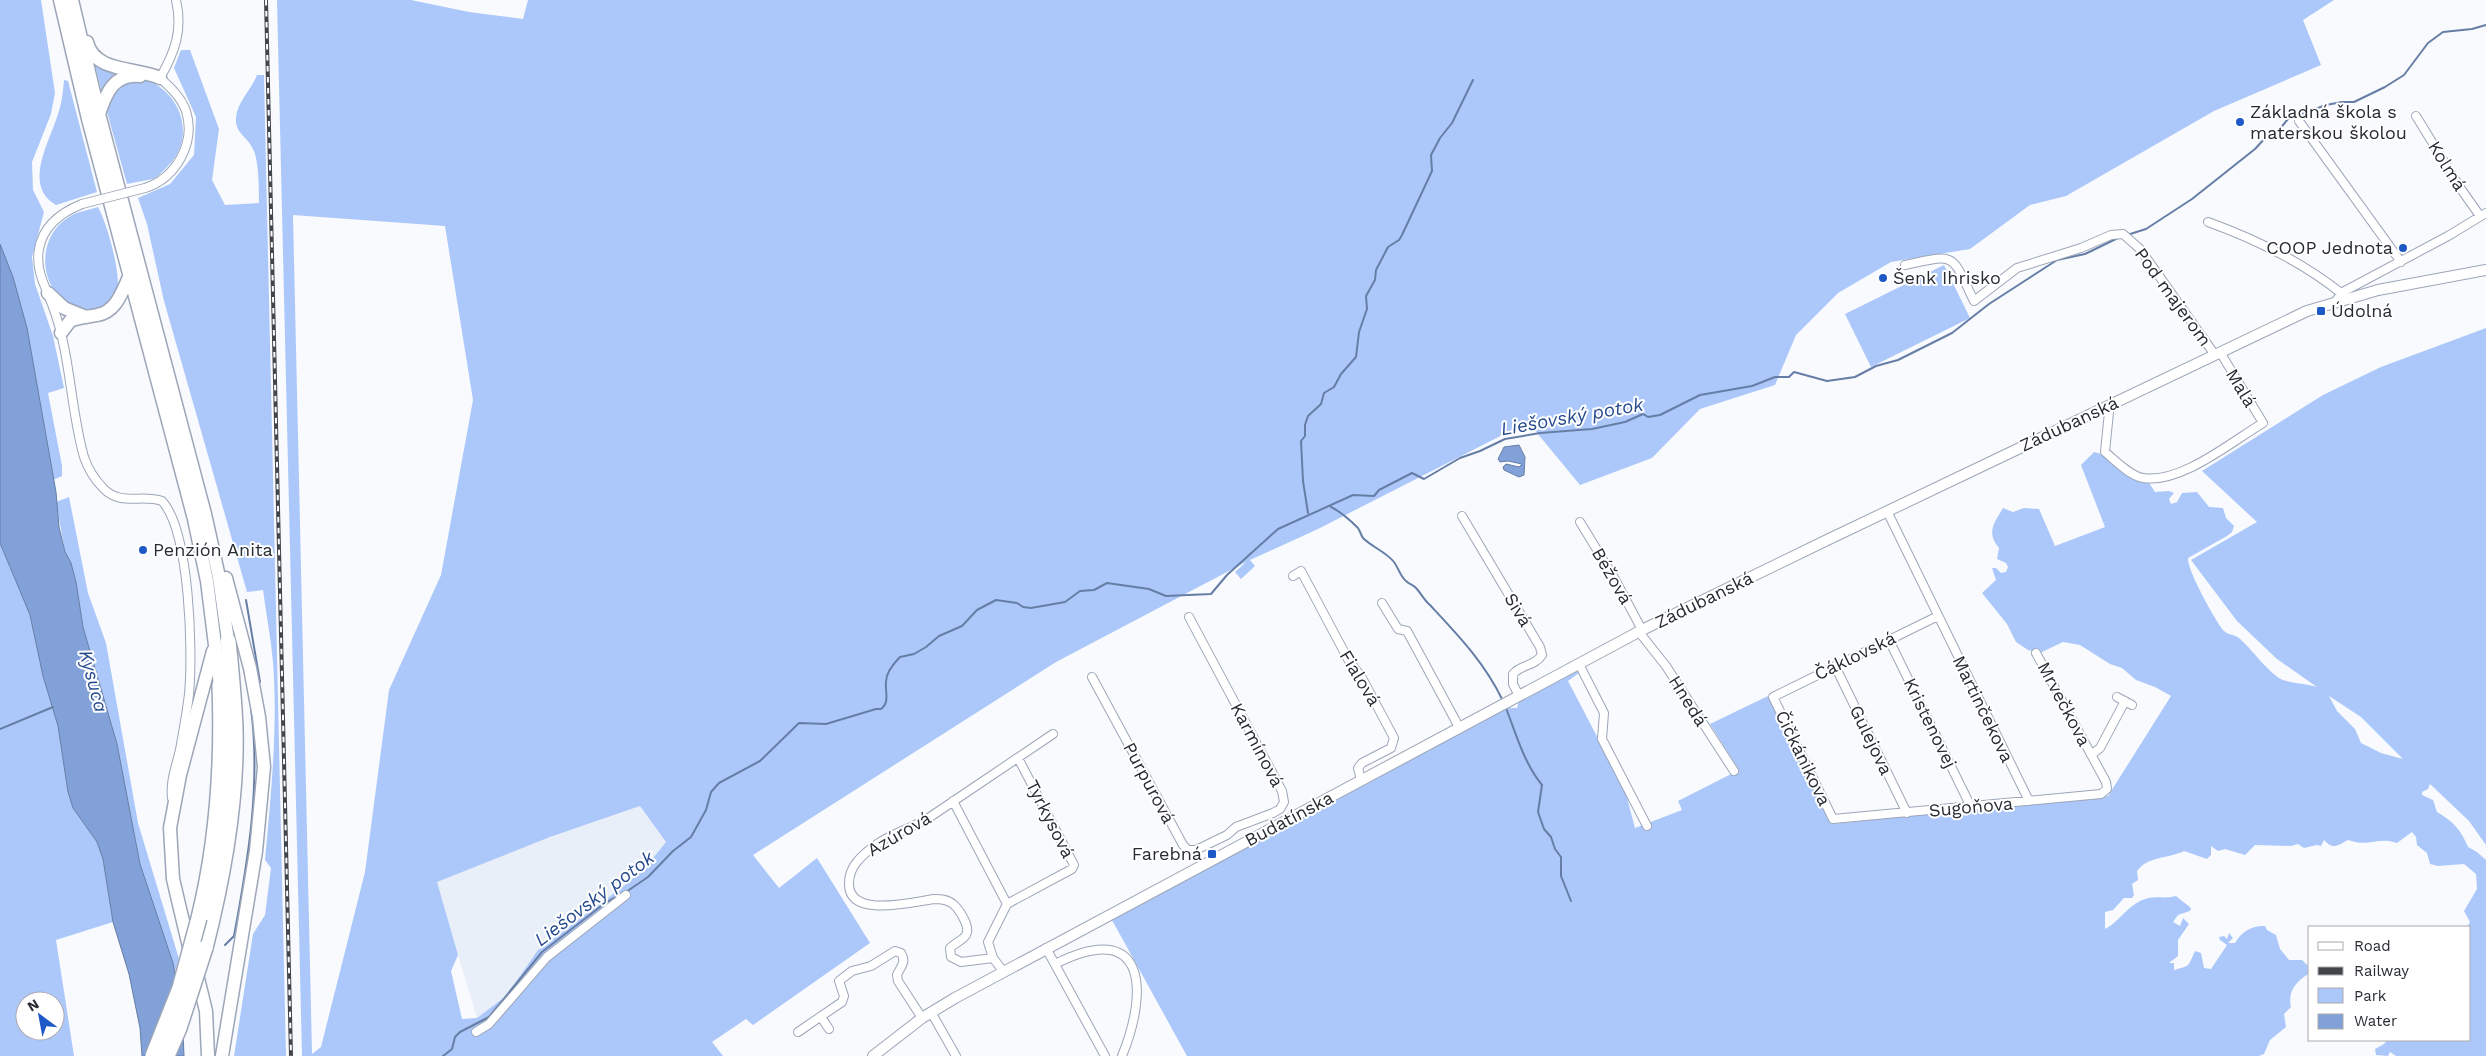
<svg xmlns="http://www.w3.org/2000/svg" width="2486" height="1056" viewBox="0 0 2486 1056" font-family="'Work Sans',sans-serif">
  <style>
    .built { fill: #e9eff9 }
    .green { fill: #acc8fa; fill-rule: evenodd }
    .water { fill: #81a1d8; stroke: #667ea6 }
    .lines { fill: none; stroke-linecap: round; stroke-linejoin: round }
    .stream { stroke: #667ea6; stroke-width: 2 }
    .minor-casing { stroke: #9ca6b8; stroke-width: 10 }
    .tertiary-casing { stroke: #9ca6b8; stroke-width: 12 }
    .primary-casing { stroke: #9ca6b8; stroke-width: 15 }
    .motorway-casing { stroke: #9ca6b8; stroke-width: 18 }
    .minor { stroke: #fff; stroke-width: 8 }
    .tertiary { stroke: #fff; stroke-width: 10 }
    .primary { stroke: #fff; stroke-width: 12 }
    .motorway { stroke: #fff; stroke-width: 15 }
    .rail-casing { stroke: #41454b; stroke-width: 4 }
    .rail { stroke: #fff; stroke-width: 2; stroke-dasharray: 5.5; stroke-linecap: butt }
    .minor-bridge-casing { stroke: #9ca6b8; stroke-width: 10; stroke-linecap: butt }
    .motorway-bridge-casing { stroke: #9ca6b8; stroke-width: 18; stroke-linecap: butt }
    .minor-bridge { stroke: #fff; stroke-width: 8 }
    .motorway-bridge { stroke: #fff; stroke-width: 15 }
    .poi-dot { fill: #1d59c6; stroke: #fff; stroke-width: 2 }
    .labels { text-anchor: middle; stroke-width: 4; stroke-linejoin: round; paint-order: stroke }
    .poi-label { font-size: 18px; fill: #272b32; stroke: #fff; text-anchor: start }
    .street-label { font-size: 18px; fill: #272b32; stroke: #fff }
    .water-label { font-size: 19px; font-style: italic; fill: #254a8d; stroke: #fff }
  </style>
  <rect width="100%" height="100%" fill="#f8fafe"/>
  <path class="built" d="M640,806L666,842L645,868L625,885L538,950L506,996L477,1018L436,882L550,837Z"/>
  <path class="green" d="M0,0H41L55,93L51,114L32,162L33,190L44,212L32,257L35,284L53,336L64,388L48,393L62,466V476L53,480C40,399 29,322 0,244Z
    M277,0H411L469,12L523,19L528,0H2334L2303,20L2321,65L2214,111L2066,196L2030,205L1970,249L1891,262L1838,293L1796,335L1775,385L1700,409L1652,458L1580,485L1528,422L1318,529L1250,560L1255,566L1241,579L1235,572L1246,562L1056,662L753,855L779,888L817,858L870,943L753,1025L746,1019L712,1042L723,1056H302ZM293,215L445,226L473,400L441,575L389,690L365,872L321,1047L312,1054ZM640,806L666,842L645,868L625,885L538,950L506,996L477,1018L462,1019L451,971L458,955L437,882L550,837Z
    M181,50H190L219,129L212,180L225,205L259,203C259,189 259,160 253,149C246,134 232,133 237,112C241,98 252,88 257,75H264L286,1056H234L253,934L265,915L271,868L265,860C271,794 278,728 273,662C271,638 266,614 263,590L247,592L164,301L147,224L138,198L170,184L194,155L196,117L174,68Z
    M94,61L123,71L102,93Z
    M144,79C181,91 197,137 168,166C164,170 158,177 153,179C145,181 135,182 127,184L107,112V101L117,85Z
    M64,80L68,81L97,192L56,205C22,186 50,141 58,114C62,103 63,91 64,80Z
    M98,207C107,223 122,276 117,293C114,303 102,308 94,313C87,312 77,311 71,307C39,288 35,238 69,217C78,211 89,210 98,207Z
    M1944,265L1970,318L1871,367L1845,314Z
    M2486,328V845L2469,821L2430,784L2428,789L2422,792V795L2433,800L2437,812C2453,821 2461,830 2468,847L2477,852L2486,860V1056H2396L2390,1052L2388,1056L2376,1055L2375,1049L2384,1044L2387,1040H2470V927H2467L2470,922L2464,911L2477,889L2476,874L2464,864L2438,866L2430,864L2427,853L2417,845L2416,837L2412,832L2397,843C2377,836 2370,848 2348,840C2337,846 2333,850 2324,840L2321,846L2317,845L2304,848L2298,844L2291,846L2255,845L2245,855L2225,849L2218,851L2211,846V855L2207,859L2184,851C2167,859 2148,856 2137,871L2138,880L2132,884L2134,895L2132,898H2124L2113,910L2105,912V929C2116,924 2124,911 2135,904C2153,893 2160,900 2176,896L2191,908L2190,911L2178,915L2173,922L2180,926L2183,918L2189,924L2178,940V956L2169,963H2174V970C2190,965 2187,969 2195,951L2201,953L2204,968L2211,969L2227,945L2220,940L2219,937L2224,936L2227,939L2229,933L2233,938L2228,943H2235C2241,932 2252,925 2265,926L2267,930L2276,935L2280,949L2289,960H2302L2310,968V973C2298,980 2287,990 2291,1007L2284,1014L2286,1027L2270,1040L2264,1054L2259,1056H1187L1107,911L1429,740L1468,729L1505,708H1517C1518,706 1518,703 1519,700C1522,693 1566,677 1576,671L1579,673L1568,681L1625,790L1635,828L1682,810L1678,801L1739,770L1710,724L1768,696L1832,824L2108,796L2171,696L2155,687L2136,680L2122,668L2110,664L2080,645L2063,642L2040,653L2028,650L2016,642L2007,624L1982,593L1996,580L1992,568H1996L2001,573L2006,572L2008,567L2006,563L1997,559L1999,548C1986,533 1994,523 2003,508L2013,512L2024,508L2039,509L2055,546L2105,527L2081,465L2094,452L2105,455L2146,478L2155,492L2169,491L2174,493L2169,499L2171,504L2177,502L2182,493L2197,492L2209,507L2223,508L2226,518L2234,526L2232,532L2227,536L2188,558C2187,570 2214,618 2223,630C2227,635 2234,634 2239,638C2252,649 2269,674 2283,680C2290,683 2307,684 2317,687L2277,659L2237,621L2191,560L2257,522L2202,471L2323,395L2381,367ZM2329,696L2361,717L2403,759L2381,753L2361,743L2355,729L2337,711Z
    M69,497L88,593L106,643L138,823L179,959L175,971L140,864L117,744L83,627L76,582L71,563L65,552L56,502Z
    M0,543L30,615L43,676L58,726L68,792L73,808L97,842L103,859L113,922L56,940L74,1056H0ZM25,1001H55V1031H25Z"/>
  <path class="water" d="M0,244L13,277L27,328L56,492L59,527L65,552L71,563L76,582L83,627L117,744L140,864L173,963L182,1008L184,1056H142L140,1028L129,974L113,922L103,859L97,842L73,808L68,792L58,726L43,676L30,615L0,543Z
    M1519,445L1525,457L1524,475L1519,477L1504,470L1503,467L1506,464L1519,467L1522,464L1508,461L1500,462L1498,459L1504,447Z"/>
  <g class="lines">
    <path class="stream" d="M2127,235L2146,229L2192,199L2255,149L2266,137L2279,130L2288,119L2326,105L2342,102H2354L2385,87L2404,75L2428,43L2443,32L2472,29L2486,25
      M1331,507C1339,511 1351,521 1358,528C1360,531 1361,535 1363,538C1372,547 1386,552 1394,562C1398,567 1400,576 1406,581C1409,584 1413,585 1415,587C1421,593 1424,600 1430,605C1458,635 1485,663 1503,701
      M1308,513L1303,481L1301,441L1305,436V425L1308,416L1321,404L1324,393L1334,387L1341,374L1356,357L1359,332L1367,309L1366,296L1375,280L1376,270L1388,247L1399,240L1402,235L1432,171L1431,155L1440,138L1452,123L1473,80
      M246,600L260,682
      M1506,708C1516,734 1524,763 1542,785L1538,812L1544,829L1551,837L1555,849L1561,857V876L1571,901
      M0,729L53,707
      M626,892L648,877L673,851L691,837L706,810L711,792L719,783L760,761L799,723L826,724L876,709H881C890,702 885,692 886,682C886,673 894,663 900,657L914,654L926,647L939,636L962,626L977,610L996,600L1017,603L1023,607L1031,608L1065,602L1080,591L1094,590L1107,583L1149,589L1166,596L1211,594L1227,575L1278,529L1353,495L1374,496L1379,490L1412,473L1424,479L1460,458L1480,451L1505,439L1540,433L1592,429L1625,422L1643,414L1648,417L1660,415L1700,395L1752,386L1775,377H1789L1794,372L1827,381L1855,377L1876,366L1898,360L1952,333L1989,304L2057,260L2085,254L2120,237
      M225,945L234,936C248,861 261,784 251,708
      M443,1056L452,1049L455,1037L460,1032L489,1017L542,952L605,903L621,894"/>
    <defs>
      <path id="minor" d="M2416,116L2461,189L2480,216
        M2299,121L2401,262
        M145,188C176,178 196,143 186,111C181,97 171,88 160,78C175,52 183,30 176,0
        M82,204C62,212 43,226 39,249C35,271 46,287 53,307C71,355 70,408 84,457C88,469 95,480 104,489C121,506 142,494 162,501C190,531 193,653 189,694C187,712 183,732 180,750C176,767 170,781 172,798
        M2208,222C2255,239 2302,262 2341,293
        M1905,265C1958,253 1951,254 1974,301L2017,268L2081,248L2111,235L2123,234L2140,249L2215,355
        M2336,301L2341,293L2448,236L2486,213
        M2107,406L2109,412L2105,452C2115,460 2130,476 2143,478C2181,484 2231,442 2263,423L2220,352
        M1887,511L2029,801
        M1462,516L1540,647L1542,655C1534,667 1521,664 1513,674V684L1519,696
        M1580,522L1616,581L1642,630
        M1293,576L1301,571L1349,661L1361,676L1394,738L1391,748L1362,763L1358,768L1361,780
        M1382,603L1398,629L1407,631L1459,727
        M1938,616L1773,697L1833,819L2101,794L2107,789L2106,782L2036,653
        M1639,632L1666,666L1734,771
        M1889,640L1971,807
        M1579,664L1604,713L1602,739L1647,826
        M1835,666L1907,813
        M1092,677L1183,845L1188,850H1196L1227,835L1236,827L1273,813L1280,809L1284,802L1282,791L1189,617
        M2117,697L2132,705
        M2091,755L2100,748L2125,701
        M953,801L1007,904L988,942L993,958L1003,971
        M1007,904L1072,869L1074,865L1018,758
        M1046,948L1105,1056
        M993,958L961,962L951,957L950,948C955,943 963,940 966,935C971,927 959,909 953,904C947,899 940,899 934,899C912,902 848,919 849,883C849,867 861,856 873,847C890,833 912,829 930,817C971,789 1012,762 1053,734
        M1055,964C1146,918 1149,990 1122,1056
        M931,1012L956,1056
        M821,1017L829,1029
        M476,1032L489,1024L547,957L626,895
        M798,1032L842,1002L844,996L839,981L852,971L871,966L895,951L901,953C907,963 900,967 897,975L898,981L922,1018"/>
      <path id="tertiary" d="M873,1056L922,1018L955,998L1642,630L1825,541L2307,311L2378,290L2486,270"/>
      <path id="primary" d="M60,0L88,119L194,519L207,581L220,685
        M72,0L99,114L205,514L219,577L228,641
        M87,42C94,73 137,67 160,78
        M99,114C106,93 114,73 140,76
        M48,293L64,308L86,317
        M61,333L70,321C79,317 88,317 97,315C116,312 122,292 129,277
        M190,951L173,879L170,828L180,775L213,651
        M196,970L206,1011L208,1056
        M222,1056L256,851L264,767L259,717L250,668L226,578"/>
      <path id="motorway" d="M199,918C218,841 223,764 220,685
        M205,948C223,877 237,802 235,729C234,699 231,670 228,641"/>
    </defs>
    <use href="#minor" class="minor-casing"/>
    <use href="#tertiary" class="tertiary-casing"/>
    <use href="#primary" class="primary-casing"/>
    <use href="#motorway" class="motorway-casing"/>
    <use href="#minor" class="minor"/>
    <use href="#tertiary" class="tertiary"/>
    <use href="#primary" class="primary"/>
    <use href="#motorway" class="motorway"/>
    <defs>
      <path id="rail" d="M266,0L291,1056"/>
    </defs>
    <use href="#rail" class="rail-casing"/>
    <use href="#rail" class="rail"/>
    <defs>
      <path id="minor-bridge" d="M82,204L145,188"/>
      <path id="motorway-bridge" d="M153,1056L180,988L199,918
        M167,1056L179,1028L205,948"/>
    </defs>
    <use href="#minor-bridge" class="minor-bridge-casing"/>
    <use href="#motorway-bridge" class="motorway-bridge-casing"/>
    <use href="#minor-bridge" class="minor-bridge"/>
    <use href="#motorway-bridge" class="motorway-bridge"/>
  </g>
  <g class="poi-dot">
    <circle cx="2240" cy="122" r="5"/>
    <circle cx="2403" cy="248" r="5"/>
    <circle cx="1883" cy="278" r="5"/>
    <rect x="2316" y="306" width="10" height="10" rx="2.5"/>
    <circle cx="143" cy="550" r="5"/>
    <rect x="1207" y="849" width="10" height="10" rx="2.5"/>
  </g>
  <g class="labels">
    <g class="poi-label">
      <text x="2250" y="118">Základná škola s<tspan x="2250" dy="21">materskou školou</tspan></text>
      <text x="2393" y="254" text-anchor="end">COOP Jednota</text>
      <text x="1893" y="284">Šenk Ihrisko</text>
      <text x="2331" y="317">Údolná</text>
      <text x="153" y="556">Penzión Anita</text>
      <text x="1202" y="860" text-anchor="end">Farebná</text>
    </g>
    <g class="street-label">
      <text transform="translate(2447 166) rotate(58)" y="6">Kolmá</text>
      <text transform="translate(2173 297) rotate(54)" y="6">Pod majerom</text>
      <text transform="translate(2241 388) rotate(59)" y="6">Malá</text>
      <text transform="translate(2069 424) rotate(-25)" y="6">Zádubanská</text>
      <text transform="translate(1612 576) rotate(60)" y="6">Béžová</text>
      <text transform="translate(1704 600) rotate(-26)" y="6">Zádubanská</text>
      <text transform="translate(1518 610) rotate(59)" y="6">Sivá</text>
      <text transform="translate(1855 656) rotate(-26)" y="6">Čáklovská</text>
      <text transform="translate(1360 678) rotate(59)" y="6">Fialová</text>
      <text transform="translate(1688 701) rotate(58)" y="6">Hnedá</text>
      <text transform="translate(2064 704) rotate(62)" y="6">Mrvečkova</text>
      <text transform="translate(1983 709) rotate(64)" y="6">Martinčekova</text>
      <text transform="translate(1930 723) rotate(64)" y="6">Kristenovej</text>
      <text transform="translate(1871 740) rotate(64)" y="6">Gulejova</text>
      <text transform="translate(1257 745) rotate(62)" y="6">Karmínová</text>
      <text transform="translate(1803 758) rotate(64)" y="6">Čičkánikova</text>
      <text transform="translate(1149 783) rotate(62)" y="6">Purpurová</text>
      <text transform="translate(1971 807) rotate(-5)" y="6">Sugoňova</text>
      <text transform="translate(1050 819) rotate(63)" y="6">Tyrkysová</text>
      <text transform="translate(1289 819) rotate(-28)" y="6">Budatínska</text>
      <text transform="translate(899 834) rotate(-30)" y="6">Azúrová</text>
    </g>
    <g class="water-label">
      <text transform="translate(1572 416) rotate(-10)" y="7">Liešovský potok</text>
      <text transform="translate(94 681) rotate(75)" y="7">Kysuca</text>
      <text transform="translate(594 898) rotate(-37)" y="7">Liešovský potok</text>
    </g>
  </g>
  <rect x="2308" y="926" width="162" height="115" fill="#ffffff" stroke="#a9aaad"/>
  <rect x="2318" y="942" width="25" height="8" fill="#ffffff" stroke="#a9aaad"/>
  <text x="2354" y="951" font-size="15" fill="#272b32">Road</text>
  <rect x="2318" y="967" width="25" height="8" fill="#41454b" stroke="#a9aaad"/>
  <text x="2354" y="976" font-size="15" fill="#272b32">Railway</text>
  <rect x="2318" y="988" width="25" height="15" fill="#acc8fa" stroke="#a9aaad"/>
  <text x="2354" y="1001" font-size="15" fill="#272b32">Park</text>
  <rect x="2318" y="1014" width="25" height="15" fill="#81a1d8" stroke="#a9aaad"/>
  <text x="2354" y="1026" font-size="15" fill="#272b32">Water</text>
  <g transform="translate(40 1016) rotate(328)"><circle r="24" fill="#ffffff" stroke="#a9aaad"/>
  <path d="M0-4L9 19L0 12L-9 19Z" fill="#1d59c6"/>
  <text y="-8" font-size="14" font-weight="bold" text-anchor="middle" fill="#272b32">N</text>
  </g>
</svg>
